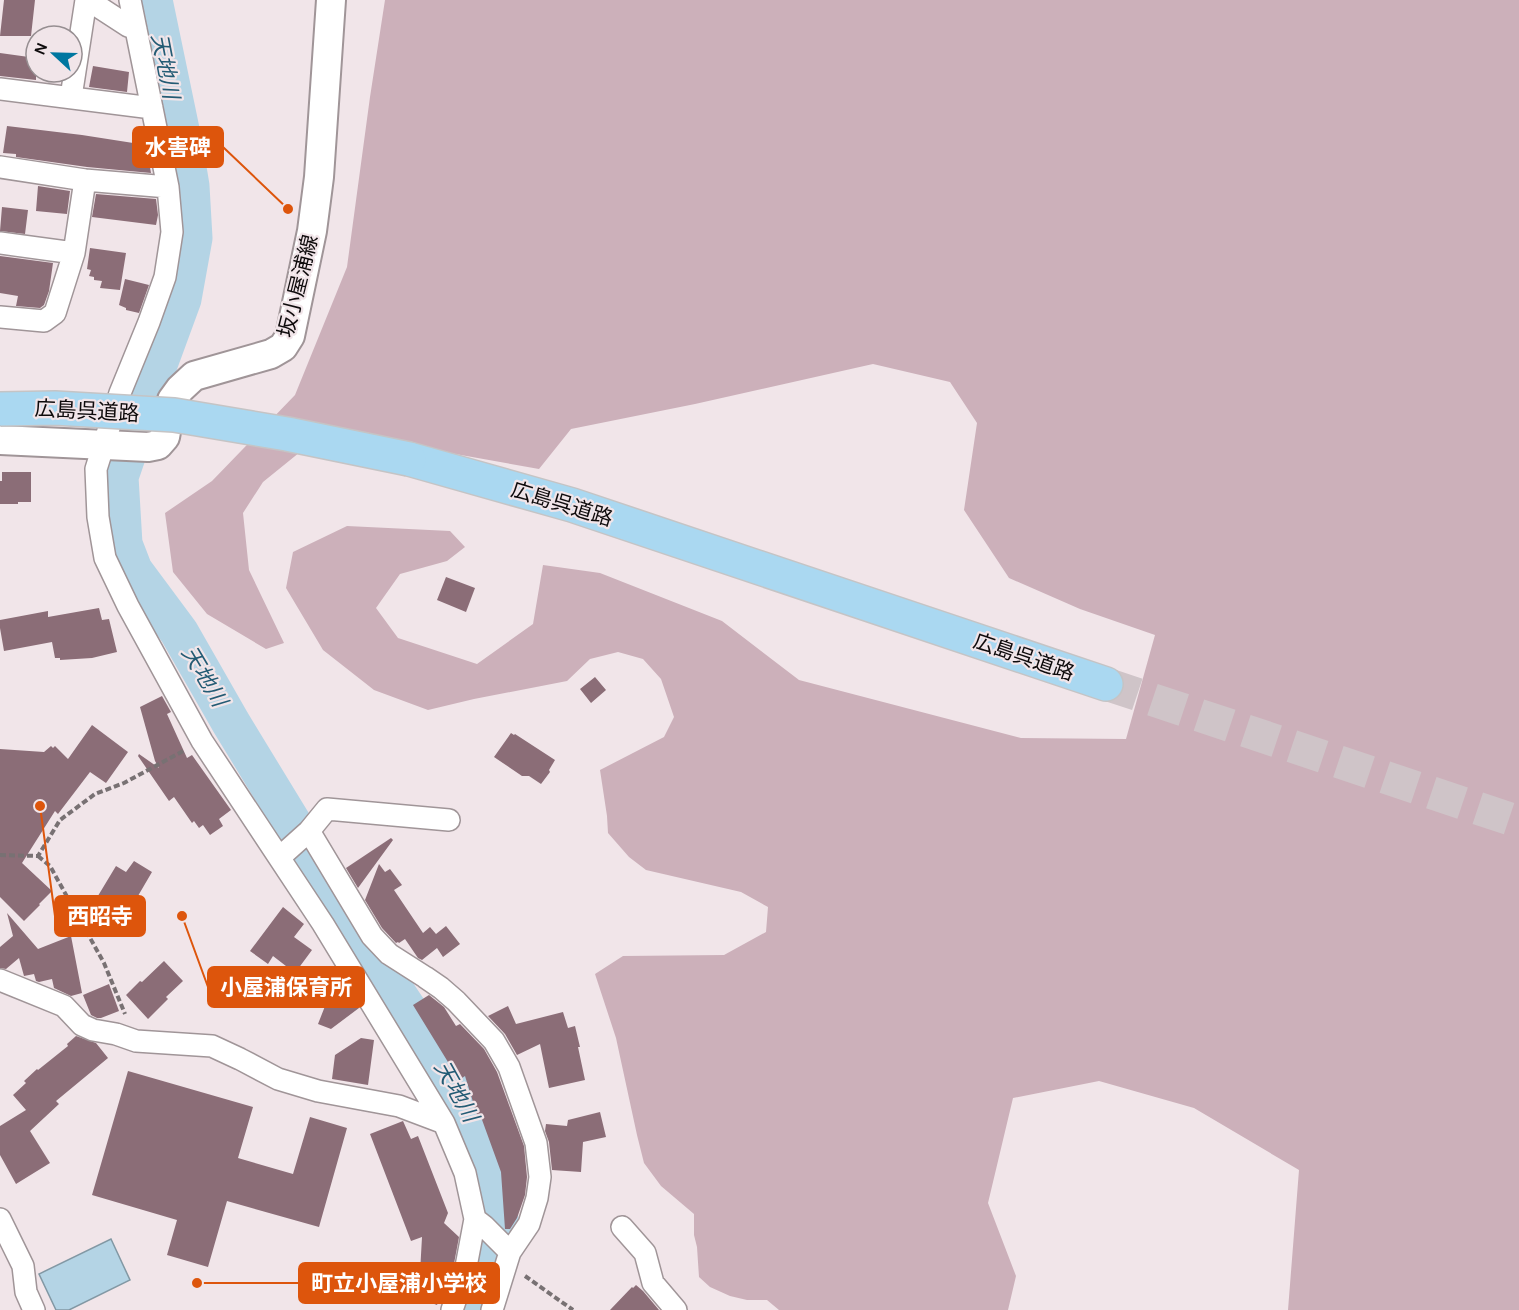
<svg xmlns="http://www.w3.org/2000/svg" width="1519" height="1310" viewBox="0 0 1519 1310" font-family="Karla,'Noto Sans JP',sans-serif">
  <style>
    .green { fill: #ccb0ba }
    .water { fill: #b4d4e5; stroke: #8298a4; stroke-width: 1.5 }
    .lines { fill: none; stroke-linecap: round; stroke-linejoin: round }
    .river { stroke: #b4d4e5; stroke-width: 39 }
    .building { fill: #8b6d77 }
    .motorway-tunnel { stroke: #cfc4c8; stroke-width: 33; stroke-dasharray: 33 16; stroke-linecap: butt }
    .minor-casing { stroke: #a09598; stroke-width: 24 }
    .secondary-casing { stroke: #a09598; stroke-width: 32 }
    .motorway-casing { stroke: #c5c4c5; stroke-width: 36 }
    .path { stroke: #787173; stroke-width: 4; stroke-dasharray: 6 3; stroke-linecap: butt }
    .minor { stroke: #fff; stroke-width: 21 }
    .secondary { stroke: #fff; stroke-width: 28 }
    .motorway { stroke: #aad8f1; stroke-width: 33 }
    .motorway-bridge-casing { stroke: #c5c4c5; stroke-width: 36; stroke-linecap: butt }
    .motorway-bridge { stroke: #aad8f1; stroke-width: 33 }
    .labels { text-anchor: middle; stroke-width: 4.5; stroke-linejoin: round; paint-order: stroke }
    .street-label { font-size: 21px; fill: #0e0b0c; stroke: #f1e5e9 }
    .water-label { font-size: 22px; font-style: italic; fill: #235b74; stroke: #f1e5e9 }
    .leader { fill: none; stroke: #dd550c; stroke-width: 2 }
    .callout-dot { fill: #dd550c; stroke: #f1e5e9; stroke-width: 2 }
    .callout { fill: #dd550c; stroke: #dd550c; stroke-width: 2 }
    .callout-label { font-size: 22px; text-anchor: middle; font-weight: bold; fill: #fff }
  </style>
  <rect width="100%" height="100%" fill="#f1e5e9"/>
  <path class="green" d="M385,0H1519V1310H1288L1299,1170L1194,1108L1099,1081L1013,1098L988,1203L1016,1276L1008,1310H779L767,1300H747L730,1296L710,1287L699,1277L697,1247L694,1235V1214L661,1186L644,1163L637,1135L616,1038L595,974L623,956L724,955L766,932L768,907L741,892L646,870L629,857L608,833L607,816L600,770L664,737L674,717L661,679L643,659L618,652L590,659L567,681L474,699L428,710L374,690L323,650L286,588L293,552L347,526L450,531L465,547L447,561L400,574L376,608L398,638L477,664L533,624L543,565L600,573L722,621L799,680L1021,738L1126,739L1155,635L1080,609L1009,578L964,510L977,423L950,382L873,364L695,404L571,429L539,469L326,431L263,482L243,513L249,570L284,643L266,649L207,614L173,572L165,513L212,481L295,395L347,267L370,97Z"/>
  <path class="water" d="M111,1239L130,1280L69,1310H56L39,1274Z"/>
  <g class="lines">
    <path class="river" d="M153,0L183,144L190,186L193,238L182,299L149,389L119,477L123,544L133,570L179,632L231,723L389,982L451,1075L493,1159L499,1220L489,1293L483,1310"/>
  </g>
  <path class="building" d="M4,0H35L31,36H0Z
    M0,53L36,58V80L0,76Z
    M93,66L129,72L127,92L89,87Z
    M7,126L82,135L146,145L151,173L87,167L16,157V154L3,153Z
    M38,186L70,191L67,214L36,211Z
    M96,194L156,199L158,215L156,225L92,217Z
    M2,207L28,210L25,234L0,231Z
    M90,248L126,253L120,290L100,288L102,281L94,280V277L89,276L91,270L87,269Z
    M0,256L53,263L49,291L44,305L40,308L16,306L18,296L0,293Z
    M125,279L149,285L139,313L126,310V308L119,305Z
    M2,472H31V502H18V504H0V481H2Z
    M446,577L475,588L466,612L437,600Z
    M99,608L102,620L109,619L117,652L92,658L60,660V658H55L52,642L4,651L0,628V620L48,611V617Z
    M595,677L606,690L591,703L580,689Z
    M162,696L171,712L167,714L187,758L192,755L231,810L219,819L223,826L210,835L203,825L199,828L194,821L192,823L174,797L169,801L138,756L139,754L159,768L155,761L140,707Z
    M92,725L128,752L106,783L90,772L58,814L55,811L22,863L52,891L39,904L40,905L24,921L0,897V749L44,752L51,746L53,748L55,746L68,759Z
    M511,733L514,735L515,734L555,760L549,770L550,772L541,784L529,776H522L494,757Z
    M391,838L393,840L358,888L346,868Z
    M134,861L152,872L128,913L130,914L120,931L105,922L101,929L84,919L116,866L126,872Z
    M379,864L385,872L390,869L402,885L394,890L423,933L430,927L436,934L446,926L460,944L443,957L437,948L422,960L418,958L405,939L399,943L398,942L396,943L382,928L365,900Z
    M283,907L304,924L294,937L312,950L295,973L273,956L268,964L250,951Z
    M7,913L38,949L71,936L82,993L71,996L54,988L52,979L39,982L36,981L34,974L24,976L19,958L6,969L0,968V947L13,936Z
    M164,961L183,981L166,997L168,999L148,1019L126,995L140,981L142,982Z
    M338,973L359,1008L331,1029L318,1024Z
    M109,984L119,1011L101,1018H97L91,1015L83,995Z
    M429,995L444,1007L456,1026L460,1024L484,1049L497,1072L524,1146L527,1177L525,1195L517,1218L510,1229H505L501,1172L481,1117L478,1118L465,1076L459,1080L413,1005Z
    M508,1006L516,1024L563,1012L568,1028L575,1026L580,1047H578L585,1080L549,1088L540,1044L517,1055L505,1034L488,1016Z
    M76,1036L96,1043L108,1058L56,1101L59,1104L30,1131L50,1163L16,1184L0,1155V1126L26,1110L13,1095L26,1083L24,1081L37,1069L38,1070L68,1046L67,1044Z
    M361,1038L374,1040L368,1085L332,1079L335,1055Z
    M128,1071L253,1107L238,1158L293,1174L310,1117L347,1128L319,1227L227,1201L208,1267L167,1255L177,1220L92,1195Z
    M600,1112L606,1137L583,1142L581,1172L552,1170L549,1142L545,1131L546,1124L567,1126L568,1120Z
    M403,1121L411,1139L418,1136L448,1213L444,1223L459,1237L453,1269L450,1275L447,1279L437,1305L418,1298L427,1273H420L422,1237L411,1241L370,1134Z
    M636,1285L643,1291L659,1310H610L632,1287L633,1288Z"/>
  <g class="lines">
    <path class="motorway-tunnel" d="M1106,684L1519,822"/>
    <defs>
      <path id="minor" d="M88,0L128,26L136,29
        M130,0L168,187L172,232L165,277L149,322L120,393L96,469L98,517L105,558L128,606L202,741L323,924L444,1123L465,1173L475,1219L484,1226L510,1252
        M0,89L152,108
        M71,97L86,0
        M0,167L85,180L168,187
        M0,243L74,253
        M0,317L44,321L55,313L74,253L85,180
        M309,831L372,936L389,954L425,977L441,988L456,1001L494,1041L509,1067L536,1143L540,1177L537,1198L529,1224L510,1252L492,1310
        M280,857L309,831L327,809L449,820
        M0,980L64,1006L82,1025L93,1030L116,1034L136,1041L212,1046L240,1059L278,1079L318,1091L399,1106L444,1123
        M0,1219L23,1266L26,1292L34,1310
        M622,1227L645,1253L653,1283L676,1310
        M452,1310L465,1272L475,1219"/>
      <path id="secondary" d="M0,440L148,447L158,445L165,437L172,400L180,389L194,376L271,354L283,347L290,336L312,231L319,177L331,0"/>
      <path id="motorway" d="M409,459L572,505L1106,684"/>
    </defs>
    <use href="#minor" class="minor-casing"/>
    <use href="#secondary" class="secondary-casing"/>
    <use href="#motorway" class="motorway-casing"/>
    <path class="path" d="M0,855L38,856L60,820L95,794L124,783L185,750
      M38,856L50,866L104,963L125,1014
      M525,1276L573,1310"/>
    <use href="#minor" class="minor"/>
    <use href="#secondary" class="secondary"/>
    <use href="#motorway" class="motorway"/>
    <defs>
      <path id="motorway-bridge" d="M0,409L55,408L174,415L287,434L409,459"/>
    </defs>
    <use href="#motorway-bridge" class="motorway-bridge-casing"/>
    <use href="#motorway-bridge" class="motorway-bridge"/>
  </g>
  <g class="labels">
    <g class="street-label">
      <text transform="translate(298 286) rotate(-76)" y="7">坂小屋浦線</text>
      <text transform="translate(87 411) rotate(3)" y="7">広島呉道路</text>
      <text transform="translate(562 504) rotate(17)" y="7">広島呉道路</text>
      <text transform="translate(1024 657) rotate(19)" y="7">広島呉道路</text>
    </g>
    <g class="water-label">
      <text transform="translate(166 66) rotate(79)" y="8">天地川</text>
      <text transform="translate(205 676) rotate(59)" y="8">天地川</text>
      <text transform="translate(457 1091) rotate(61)" y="8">天地川</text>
    </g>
  </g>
  <path class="leader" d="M288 209L223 147M40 806L55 916M182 916L208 987M197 1283L299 1283"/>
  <g class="callout-dot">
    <circle cx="288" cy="209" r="6"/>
    <circle cx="40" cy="806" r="6"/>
    <circle cx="182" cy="916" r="6"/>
    <circle cx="197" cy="1283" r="6"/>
  </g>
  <g class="callout">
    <rect x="133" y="127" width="90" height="40" rx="6"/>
    <rect x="55" y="896" width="90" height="40" rx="6"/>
    <rect x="208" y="967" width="156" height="40" rx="6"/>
    <rect x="299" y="1263" width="200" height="40" rx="6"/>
  </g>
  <g class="callout-label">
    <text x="178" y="155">水害碑</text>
    <text x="100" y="924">西昭寺</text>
    <text x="286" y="995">小屋浦保育所</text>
    <text x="399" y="1291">町立小屋浦小学校</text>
  </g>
  <g transform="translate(54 54) rotate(292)"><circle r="28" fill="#f1e5e9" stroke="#968e91" stroke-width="1.5"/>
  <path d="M0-4.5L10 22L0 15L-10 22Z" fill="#0077a0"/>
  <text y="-9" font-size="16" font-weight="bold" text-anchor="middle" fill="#0e0b0c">N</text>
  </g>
</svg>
